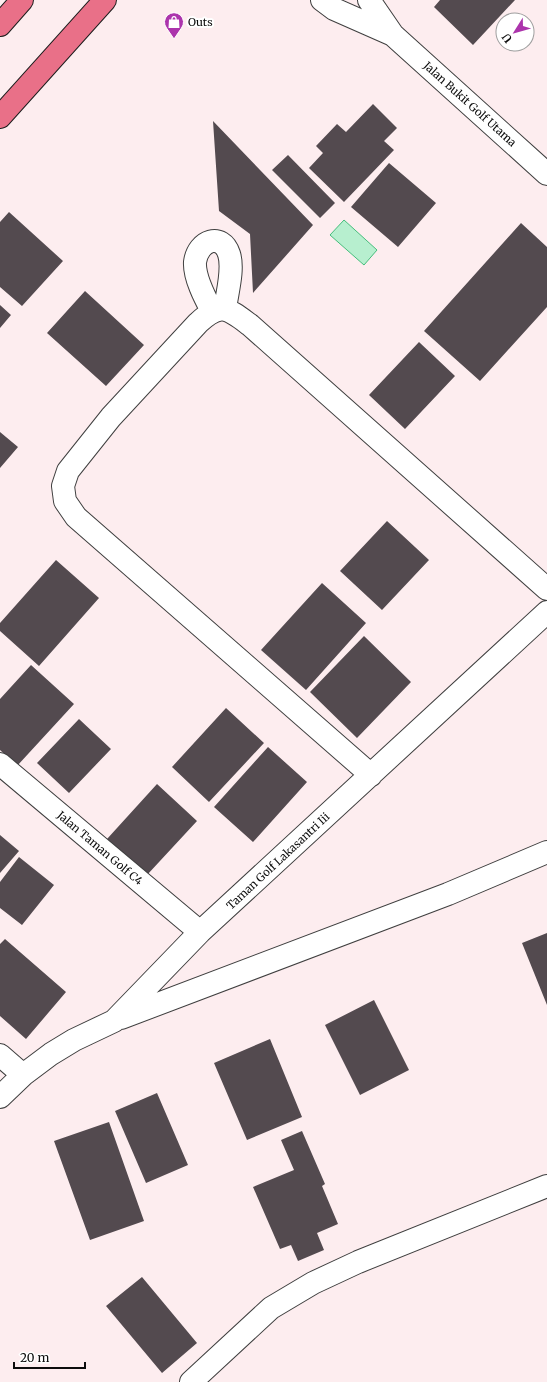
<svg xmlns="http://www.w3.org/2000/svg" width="547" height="1382" viewBox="0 0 547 1382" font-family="Merriweather,serif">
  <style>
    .water { fill: #b7efcf; stroke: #46be7c }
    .building { fill: #534a4f }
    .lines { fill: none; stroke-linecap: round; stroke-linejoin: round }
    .minor-casing { stroke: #3f3f3f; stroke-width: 24 }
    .major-casing { stroke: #1d1d1d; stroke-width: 24 }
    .minor { stroke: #fff; stroke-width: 22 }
    .major { stroke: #e97088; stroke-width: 22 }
    .labels { text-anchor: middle; stroke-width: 4; stroke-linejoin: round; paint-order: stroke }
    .poi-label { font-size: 11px; fill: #0c0c0c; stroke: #fff; text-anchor: start }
    .street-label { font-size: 11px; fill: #0c0c0c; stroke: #fff }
  </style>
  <rect width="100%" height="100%" fill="#fdedef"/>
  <path class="water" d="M344,220L377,250L364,265L330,235Z"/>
  <path class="building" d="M440,0H515L473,45L434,7Z
    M373,104L397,128L384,141L394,150L344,202L309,168L323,153L316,146L337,124L346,132Z
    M213,121L313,225L253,293L250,234L219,211Z
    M288,155L335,203L320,218L272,170Z
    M389,163L436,203L398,247L351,207Z
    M9,212L63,261L22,306L0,287V222Z
    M521,223L547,247V307L480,381L424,331Z
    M85,291L144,345L106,386L47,333Z
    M0,305L11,315L0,328Z
    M419,342L455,376L405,429L369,395Z
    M0,432L18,447L0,468Z
    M387,521L429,560L382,610L340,571Z
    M56,560L99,598L39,666L0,631V623Z
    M322,583L366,623L306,690L261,650Z
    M364,636L411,682L357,738L310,692Z
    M31,665L74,704L17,766L0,750V699Z
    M226,708L264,743L209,802L172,767Z
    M79,719L111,749L69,793L37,763Z
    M268,747L307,782L253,842L214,807Z
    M157,784L197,821L147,875L107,839Z
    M0,835L19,851L0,873Z
    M19,857L54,885L22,925L0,908V882Z
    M547,933V1005L522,943Z
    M5,939L66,992L26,1039L0,1016V944Z
    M374,1000L409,1070L360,1095L325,1025Z
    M270,1039L302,1117L247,1140L214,1063Z
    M157,1093L188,1165L146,1183L115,1111Z
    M109,1122L144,1221L90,1240L54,1141Z
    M302,1131L325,1184L322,1186L338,1224L317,1233L324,1250L298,1261L291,1245L280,1249L253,1187L294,1170L281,1140Z
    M142,1277L197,1343L162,1373L106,1306Z"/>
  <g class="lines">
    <defs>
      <path id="minor" d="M322,0L334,9L393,35
        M369,0L393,35L547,174
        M212,311C205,298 194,277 195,262C198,240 222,232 229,254C234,269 227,293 225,309
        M0,764L200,932
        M371,775L76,517L65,501L63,486L68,471L111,417L198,323C221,302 227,308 250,325L547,589
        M121,1018L448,894L547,852
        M0,1055L23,1075
        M0,1097L23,1075L51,1054L74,1040L114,1021L200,932L547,612
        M191,1382L271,1308L313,1283L358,1262L547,1186"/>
      <path id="major" d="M0,25L22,0
        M0,117L105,0"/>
    </defs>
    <use href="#minor" class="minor-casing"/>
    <use href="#major" class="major-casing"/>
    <use href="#minor" class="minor"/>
    <use href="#major" class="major"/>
  </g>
  <defs>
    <symbol id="shop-pin" viewBox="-11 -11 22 30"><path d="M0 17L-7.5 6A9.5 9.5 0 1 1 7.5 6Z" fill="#ac34ac" stroke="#fff"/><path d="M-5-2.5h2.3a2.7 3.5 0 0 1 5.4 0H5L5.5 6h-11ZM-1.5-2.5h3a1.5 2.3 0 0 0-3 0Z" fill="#fff"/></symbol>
  </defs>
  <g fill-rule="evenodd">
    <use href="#shop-pin" x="163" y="11" width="22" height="30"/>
  </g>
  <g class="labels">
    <g class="poi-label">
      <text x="188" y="26">Outs</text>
    </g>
    <g class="street-label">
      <text transform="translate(470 104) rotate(42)" y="4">Jalan Bukit Golf Utama</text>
      <text transform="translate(100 848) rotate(40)" y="4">Jalan Taman Golf C4</text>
      <text transform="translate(278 861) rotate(-43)" y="4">Taman Golf Lakasantri Iii</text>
    </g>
  </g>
  <g transform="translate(515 32) rotate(233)"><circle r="19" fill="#ffffff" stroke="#9e9e9e"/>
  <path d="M0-3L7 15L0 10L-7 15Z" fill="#ac34ac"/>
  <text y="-6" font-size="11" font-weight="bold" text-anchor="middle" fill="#0c0c0c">U</text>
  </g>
  <path d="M14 1362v6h71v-6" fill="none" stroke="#0c0c0c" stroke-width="2"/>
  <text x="20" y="1362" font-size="12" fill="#0c0c0c" stroke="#ffffff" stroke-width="3" paint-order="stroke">20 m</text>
</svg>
